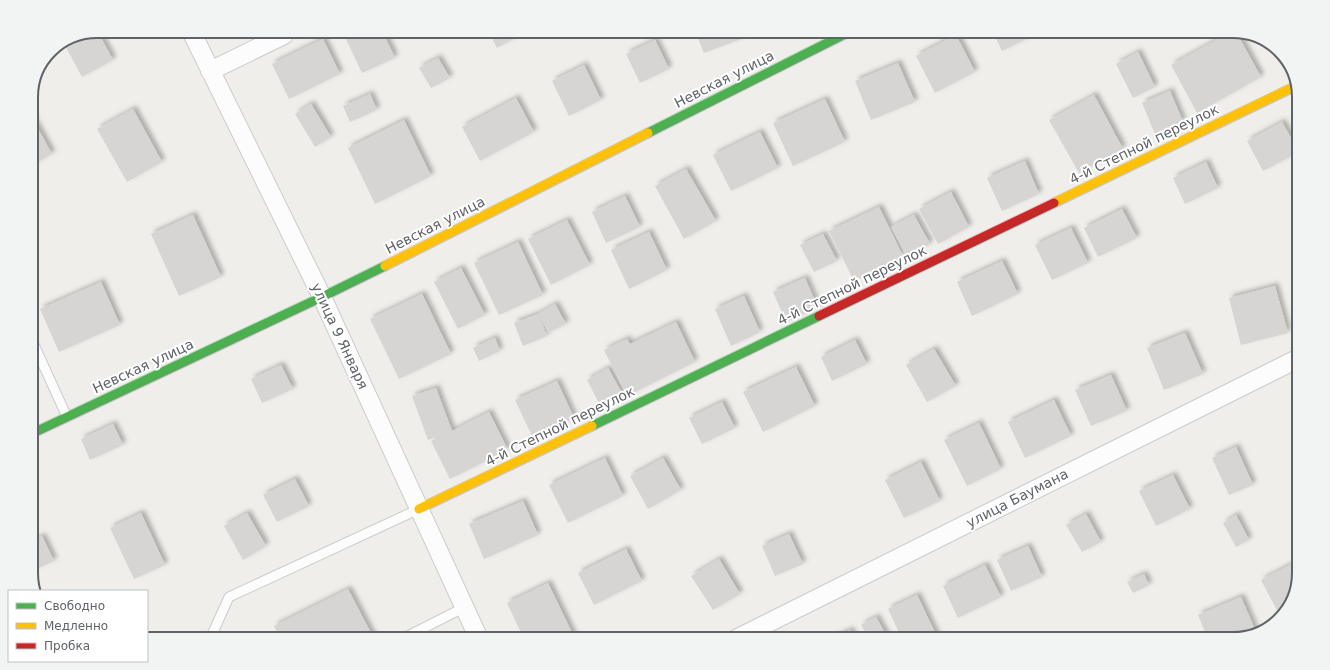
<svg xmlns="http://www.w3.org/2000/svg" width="1330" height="670" viewBox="0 0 1330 670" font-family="'DejaVu Sans',sans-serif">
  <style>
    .building { fill: #d6d5d3; filter: url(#shadow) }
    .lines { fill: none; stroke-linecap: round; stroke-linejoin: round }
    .lane-casing { stroke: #cbcccc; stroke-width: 11 }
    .street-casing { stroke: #cbcccc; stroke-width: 20 }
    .fast-casing { stroke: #cacacb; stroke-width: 11 }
    .slow-casing { stroke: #cacacb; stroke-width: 11 }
    .jam-casing { stroke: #cacacb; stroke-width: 11 }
    .lane { stroke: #fdfcfc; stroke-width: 9 }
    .street { stroke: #fdfcfc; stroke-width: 18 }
    .fast { stroke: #4caf50; stroke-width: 9 }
    .slow { stroke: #ffc107; stroke-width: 9 }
    .jam { stroke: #c62828; stroke-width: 9 }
    .labels { text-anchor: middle; stroke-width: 4; stroke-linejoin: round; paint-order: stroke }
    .street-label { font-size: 14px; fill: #5f6368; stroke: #fff }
    .rim { fill: none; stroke: #5f6368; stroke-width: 2 }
  </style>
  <defs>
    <filter id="shadow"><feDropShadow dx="3.5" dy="-3.5" stdDeviation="2" flood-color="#0004"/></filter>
  </defs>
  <rect width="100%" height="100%" fill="#efeeea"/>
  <path class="building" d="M1233,31L1236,32L1261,77L1197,113L1171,65Z
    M993,32H1041L1002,51Z
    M696,33H742L744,38L704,53Z
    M490,34H507L511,40L497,48Z
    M344,35H384L395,58L362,73Z
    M956,35L975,72L935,93L916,56Z
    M72,36H100L113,60L82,77L63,42Z
    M323,39L340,74L289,99L272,64Z
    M655,40L669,69L640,83L626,54Z
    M1138,52L1155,87L1133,98L1116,64Z
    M438,58L450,78L431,88L419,68Z
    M898,63L915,102L871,120L855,81Z
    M584,65L601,100L569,116L552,81Z
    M1170,91L1183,122L1155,134L1142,103Z
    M370,94L377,110L350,122L343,106Z
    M1094,95L1123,149L1079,173L1049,120Z
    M516,98L534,132L480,161L462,127Z
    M825,99L845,142L793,166L773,123Z
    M311,104L331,137L315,147L295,114Z
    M133,109L162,162L127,182L97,129Z
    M31,116L52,154L31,166Z
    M404,120L431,176L375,204L348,148Z
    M1282,122L1299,152L1263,171L1247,141Z
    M760,132L778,168L731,191L713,155Z
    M1025,161L1039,194L1002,211L987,178Z
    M1206,162L1218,188L1185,204L1173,178Z
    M686,169L716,221L684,239L655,186Z
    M951,192L969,227L938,244L919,209Z
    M625,196L640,227L606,243L592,212Z
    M879,207L903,256L854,281L829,231Z
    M1122,209L1137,238L1098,257L1084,228Z
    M193,215L221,277L179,296L151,234Z
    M914,215L930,244L907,257L891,227Z
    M567,220L590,265L551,285L528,239Z
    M1071,228L1088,263L1052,280L1035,245Z
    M649,232L667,270L629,289L611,250Z
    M823,234L837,261L814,272L800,245Z
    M518,242L543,295L499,315L474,263Z
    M1002,261L1018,294L972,316L957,282Z
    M461,268L485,315L458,329L434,282Z
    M805,278L818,308L786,322L773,292Z
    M101,282L120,325L59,352L40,309Z
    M1275,286L1288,333L1241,345L1229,298Z
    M422,294L451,354L399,379L370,319Z
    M744,296L760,332L731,346L715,309Z
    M555,304L566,324L548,333L539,315L547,336L523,346L514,323L538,314Z
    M676,322L695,362L627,396L604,350L627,339L630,344Z
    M1185,333L1203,374L1164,390L1147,348Z
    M495,338L500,351L479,361L473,348Z
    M855,340L867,364L832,381L821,357Z
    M934,349L956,386L927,402L906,365Z
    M281,365L293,389L262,403L251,379Z
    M796,367L815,406L763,432L743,392Z
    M608,368L623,395L601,407L587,380Z
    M1111,375L1127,411L1091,426L1075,390Z
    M557,381L574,418L533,438L515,400Z
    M436,388L452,431L489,412L508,450L450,479L431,441L450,432L428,440L412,396Z
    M1054,400L1071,436L1025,458L1008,422Z
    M722,402L735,428L702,444L689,418Z
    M979,423L1001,469L967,486L944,440Z
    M113,424L123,445L90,460L81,439Z
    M1236,447L1253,485L1229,495L1212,458Z
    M605,458L623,496L568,523L549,485Z
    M663,458L681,490L648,509L630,476Z
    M921,462L940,501L904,518L885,480Z
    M1173,475L1190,509L1156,526L1139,491Z
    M295,479L309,506L277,522L263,495Z
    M523,501L538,535L484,559L469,524Z
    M141,513L165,565L134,579L110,528Z
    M247,513L266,546L243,560L224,526Z
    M1086,514L1101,542L1082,552L1066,525Z
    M1236,515L1249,540L1236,547L1223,523Z
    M789,534L803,564L775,576L762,546Z
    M42,536L54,561L34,570L31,563V542Z
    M1028,546L1042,577L1011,591L997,560Z
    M626,549L642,581L594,605L578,573Z
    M719,559L740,594L713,610L691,576Z
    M1292,564L1298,576L1292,602L1280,616L1261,580Z
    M985,565L1001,597L958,618L943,586Z
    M1144,574L1149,585L1133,593L1127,582Z
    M548,583L574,637L571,639H524L507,603Z
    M348,589L374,639H281L274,626Z
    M917,595L938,639H902L888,609Z
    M1241,597L1256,632L1233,639H1208L1198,615Z
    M876,617L887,637L884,639H869L861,625Z
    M850,630L855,639H831Z"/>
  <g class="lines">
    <defs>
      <path id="lane" d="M31,338L67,417
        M210,639L229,597L419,509
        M402,639L465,607"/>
      <path id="street" d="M193,35L322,297L479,639
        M210,71L284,35
        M736,639L1299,358"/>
      <path id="fast" d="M648,133L847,33
        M592,426L819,316
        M31,434L322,297L385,266"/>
      <path id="slow" d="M1054,203L1296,86
        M385,266L648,133
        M419,509L592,426"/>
      <path id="jam" d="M819,316L1054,203"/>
    </defs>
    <use href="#lane" class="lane-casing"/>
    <use href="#street" class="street-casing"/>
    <use href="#fast" class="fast-casing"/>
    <use href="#slow" class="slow-casing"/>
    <use href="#jam" class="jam-casing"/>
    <use href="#lane" class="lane"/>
    <use href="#street" class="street"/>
    <use href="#fast" class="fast"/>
    <use href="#slow" class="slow"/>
    <use href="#jam" class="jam"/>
  </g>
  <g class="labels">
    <g class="street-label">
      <text transform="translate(724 79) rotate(-27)" y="5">Невская улица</text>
      <text transform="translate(1144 144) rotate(-26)" y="5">4-й Степной переулок</text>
      <text transform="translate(435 225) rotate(-27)" y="5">Невская улица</text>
      <text transform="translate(852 285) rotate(-26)" y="5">4-й Степной переулок</text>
      <text transform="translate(340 336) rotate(65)" y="5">улица 9 Января</text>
      <text transform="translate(143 366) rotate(-25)" y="5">Невская улица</text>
      <text transform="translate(560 426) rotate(-26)" y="5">4-й Степной переулок</text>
      <text transform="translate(1017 498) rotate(-27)" y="5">улица Баумана</text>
    </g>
  </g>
  <path d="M0 0H1330V670H0ZM97 38H1233A59 59 0 0 1 1292 97V573A59 59 0 0 1 1233 632H97A59 59 0 0 1 38 573V97A59 59 0 0 1 97 38Z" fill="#f2f3f3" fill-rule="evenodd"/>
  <path class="rim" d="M97 38H1233A59 59 0 0 1 1292 97V573A59 59 0 0 1 1233 632H97A59 59 0 0 1 38 573V97A59 59 0 0 1 97 38Z"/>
  <rect x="8" y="590" width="140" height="72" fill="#ffffff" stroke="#bfc1c3"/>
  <rect x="16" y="603" width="20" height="6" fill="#4caf50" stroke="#bfc1c3"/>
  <text x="44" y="610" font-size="12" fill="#5f6368">Свободно</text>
  <rect x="16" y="623" width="20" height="6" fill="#ffc107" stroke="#bfc1c3"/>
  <text x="44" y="630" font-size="12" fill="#5f6368">Медленно</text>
  <rect x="16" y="643" width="20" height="6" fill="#c62828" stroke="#bfc1c3"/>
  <text x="44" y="650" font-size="12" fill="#5f6368">Пробка</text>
</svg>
